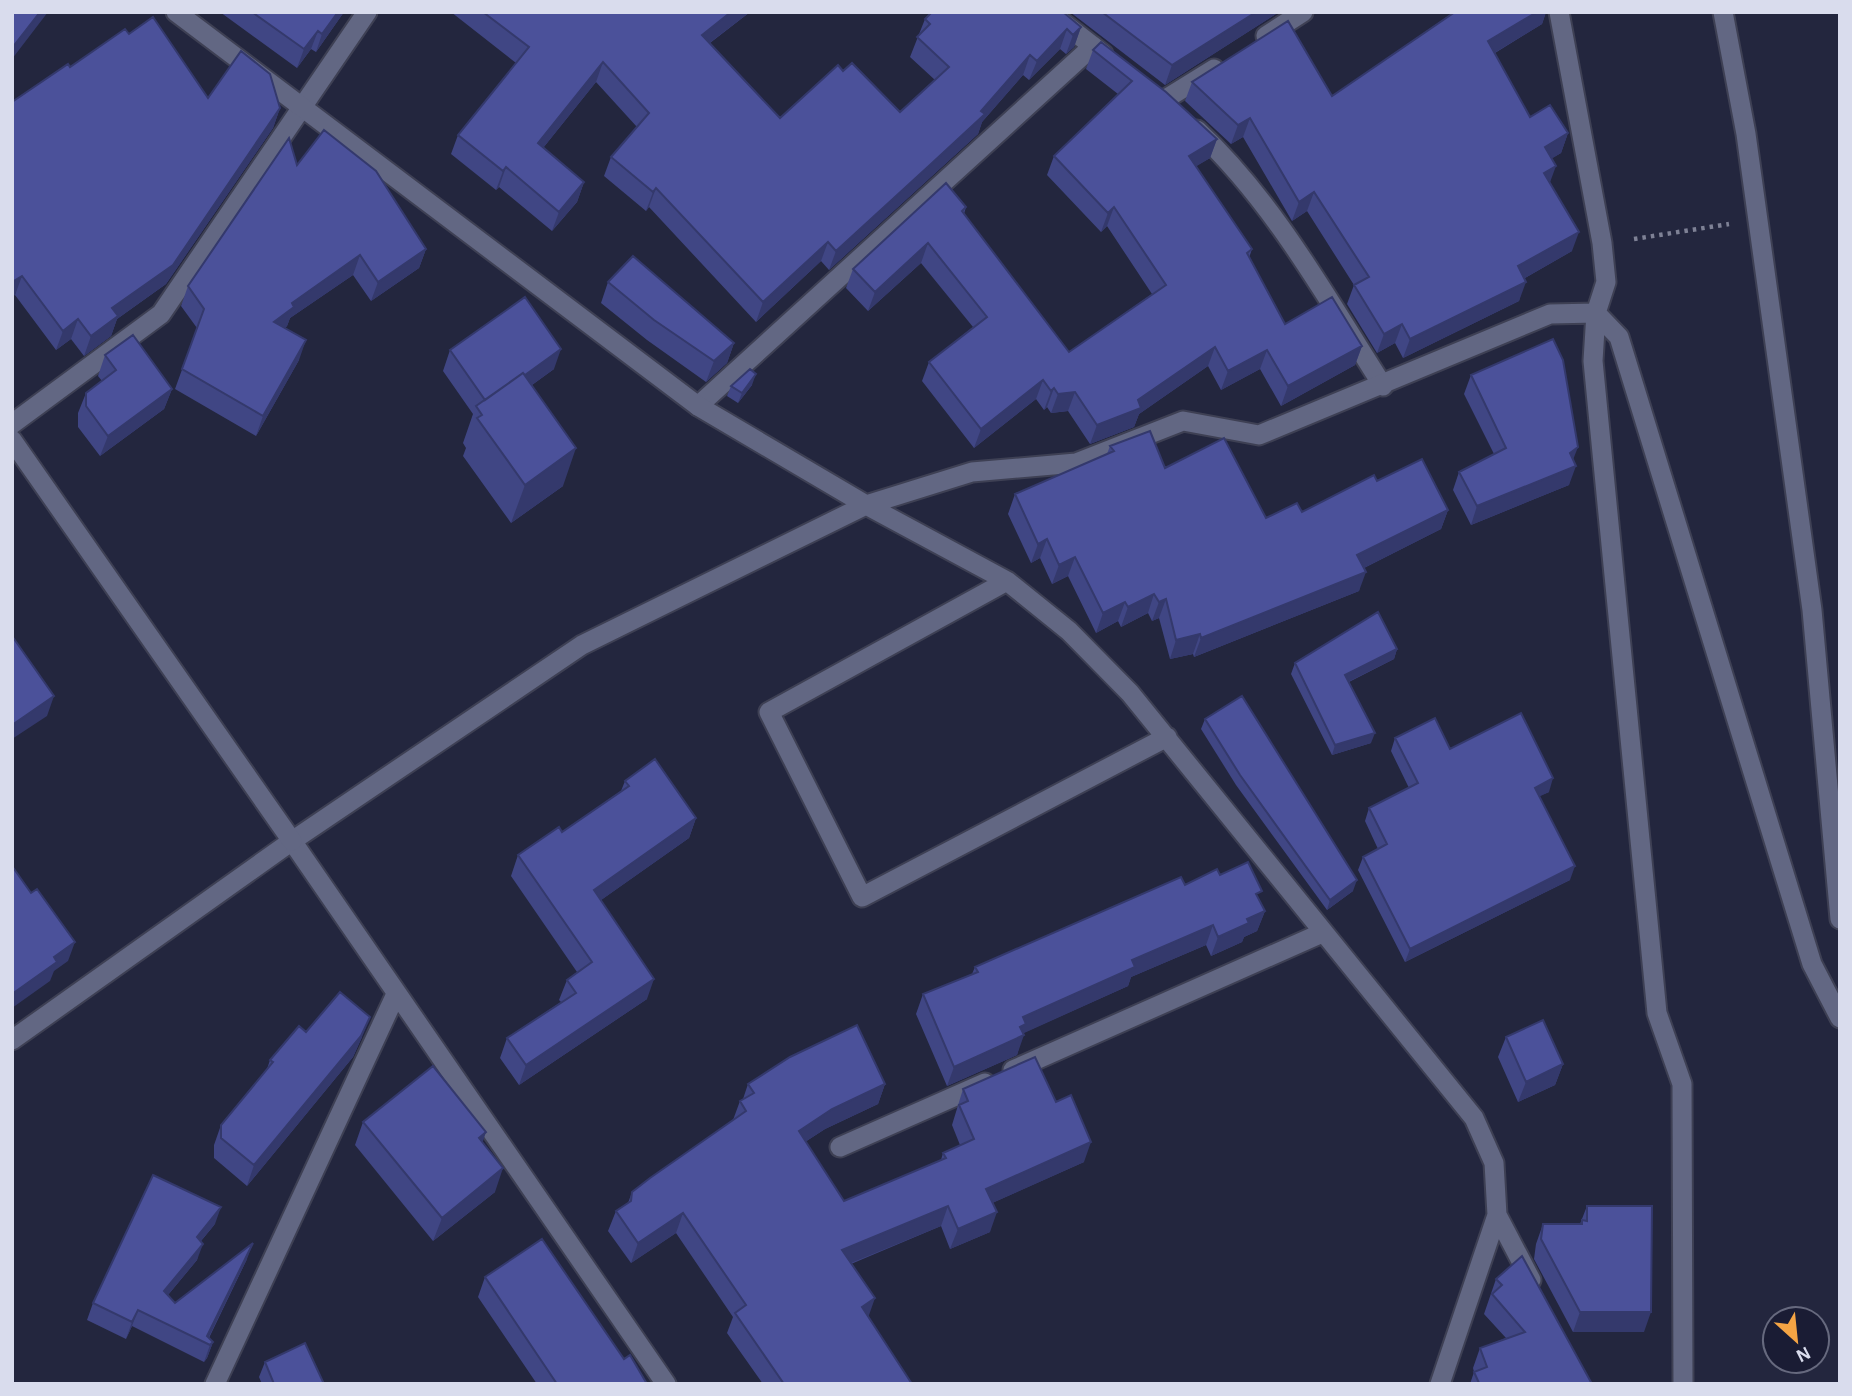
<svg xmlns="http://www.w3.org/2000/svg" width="1852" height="1396" viewBox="0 0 1852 1396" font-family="'Alegreya Sans',sans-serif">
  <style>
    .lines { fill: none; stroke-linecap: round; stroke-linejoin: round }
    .service-casing { stroke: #3e4054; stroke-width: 23 }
    .minor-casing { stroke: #3e4054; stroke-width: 23 }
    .tertiary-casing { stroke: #3e4054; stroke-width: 23 }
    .path { stroke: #7e8195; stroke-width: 4.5; stroke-dasharray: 3.5 5; stroke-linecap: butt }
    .service { stroke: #626783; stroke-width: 19 }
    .minor { stroke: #626783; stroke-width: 19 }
    .tertiary { stroke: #626783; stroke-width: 19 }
    .wall { fill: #404684 }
    .shaded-wall { fill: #34396c }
    .building { fill: #4b519a; stroke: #34396c; stroke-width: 2 }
  </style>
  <rect width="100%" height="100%" fill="#23263e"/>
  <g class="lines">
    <defs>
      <path id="service" d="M1049,12L1103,54
        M1266,36L1303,12
        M1164,100L1214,69
        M1197,130C1274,202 1326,297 1383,386
        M698,406L1093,46
        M12,424L161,314L367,12"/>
      <path id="minor" d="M176,12L698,406L866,505L1007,581L1069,631L1130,693L1474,1118L1494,1163L1497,1215L1440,1384
        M1559,12L1602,243L1606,282L1596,313L1593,361L1657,1013L1682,1084L1683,1384
        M1007,581L769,712L862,897L1167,737
        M292,841L666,1384
        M12,1040L292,841L582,645L866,505L972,472L1076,463L1183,421L1259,435L1550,314L1596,313L1619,337L1812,964L1840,1018
        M1013,1070L1322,933
        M840,1147L985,1083
        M1497,1215L1531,1280
        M215,1384L396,994"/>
      <path id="tertiary" d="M1723,12L1746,134L1812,610L1840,919
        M12,440L292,841"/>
    </defs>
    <use href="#service" class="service-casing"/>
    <use href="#minor" class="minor-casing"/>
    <use href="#tertiary" class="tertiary-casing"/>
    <path class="path" d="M1634,239L1729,224"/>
    <use href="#service" class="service"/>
    <use href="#minor" class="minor"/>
    <use href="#tertiary" class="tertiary"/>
  </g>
  <path class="wall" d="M220,12H344L316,52L311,49L297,68Z
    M451,12H750L710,43L780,118L843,71L900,112L935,80L910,57L925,19L1081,27L1074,47L1066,54L1060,49L1029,80L1023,75L982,122L978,134L829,270L821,261L756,322L649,207L646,211L604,176L611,157L637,127L596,82L543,148L584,182L577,202L552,231L499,187L496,190L451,154L458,135L516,63Z
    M1070,12H1279L1165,85Z
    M1454,12H1546L1542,24L1495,53L1530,117L1568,133L1561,153L1552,158L1550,183L1572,251L1525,278L1519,301L1403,358L1395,343L1377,353L1347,304L1354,285L1307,211L1292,221L1243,137L1231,144L1185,101L1192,82L1332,96Z
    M129,34L208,98L280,108L273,128L166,284L117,319L111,336L84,356L71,339L56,350L15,295L70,67Z
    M1093,50L1217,139L1210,158L1196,166L1252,249L1249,258L1285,324L1362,346L1355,365L1281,406L1260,369L1221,390L1208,366L1139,414L1134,427L1090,444L1068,411L1051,413L1047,407L1044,410L1036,399L974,448L922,381L929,362L973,327L921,263L868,311L846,288L853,269L966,207L964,214L1069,352L1152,294L1107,226L1101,232L1047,175L1054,156L1118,94L1086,69Z
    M297,165L426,249L419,268L371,301L353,275L290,318L287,326L285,328L299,360L256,436L175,389L197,328L181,306L188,286Z
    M608,282L734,343L727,363L706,382L647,340L601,303Z
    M450,350L554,369L532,385L563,486L511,523L463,456L466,448L463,443L473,414L443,371Z
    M105,355L172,389L164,409L100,456L78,427V413L86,393L102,381L98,376Z
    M1471,375L1573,460L1569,485L1471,525L1453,490L1459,472L1494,454L1464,394Z
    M752,385L738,403L727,396L731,386Z
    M1110,446L1165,468L1266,518L1302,512L1377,481L1448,510L1441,529L1364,568L1359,591L1194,657L1193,654L1170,659L1159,618L1152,621L1148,613L1121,627L1118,621L1096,633L1068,576L1052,584L1040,558L1031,563L1008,514L1015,494L1107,454Z
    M1397,649L1394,659L1349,682L1371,743L1332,755L1291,674L1295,663Z
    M1205,719L1353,891L1327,910L1236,785L1201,729Z
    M1395,738L1450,749L1549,792L1539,796L1570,880L1405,962L1358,870L1363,857L1378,849L1365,821L1369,808L1409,788L1391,751Z
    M625,781L696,818L689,838L601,900L647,999L519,1085L500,1058L507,1038L561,1002L559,1000L567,980L577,972L511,876L518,855L562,832L621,791Z
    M1220,875L1259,899L1265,911L1257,931L1244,937L1242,942L1211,956L1206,945L1131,977L1128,986L1023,1033L1017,1055L947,1086L916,1014L923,994L972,974L975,967L1185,885Z
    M306,1032L362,1037L353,1057L247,1186L214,1158V1145L221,1125L267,1069L270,1060Z
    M1506,1037L1563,1064L1555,1085L1518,1102L1498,1057Z
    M748,1084H885L878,1104L825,1129L805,1142L844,1201L941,1160L943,1153L960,1145L952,1125L963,1089L1084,1162L992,1203L990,1232L950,1249L941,1226L851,1264L868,1317L912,1384H763L727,1333L733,1317L676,1233L631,1263L608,1231L616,1211L628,1203L632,1192L733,1120L740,1101L743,1099Z
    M363,1122L482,1142L495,1192L433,1241L355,1145Z
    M1587,1206L1644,1332H1573L1534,1259L1536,1244L1543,1224H1580Z
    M215,1224L201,1241L197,1260L168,1295L175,1303L247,1259L209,1338L213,1342L207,1358L204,1362L132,1326L126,1339L87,1320L93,1303Z
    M485,1277L624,1359L647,1384H537L478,1297Z
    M1496,1279L1592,1384H1470L1474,1372L1473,1368L1480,1348L1506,1338L1484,1314Z
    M265,1362L324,1384H262L259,1377Z"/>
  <path class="shaded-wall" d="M40,12H48L12,59V48Z
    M338,12H344L316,52L322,34Z
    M731,12H750L695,54L702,35Z
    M1256,12H1279L1165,85L1172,65Z
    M1537,12H1546L1542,24L1481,61L1488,41Z
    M1081,27L1074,47L1066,54L1073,35Z
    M1067,29L1060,49L1029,80L1037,61Z
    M318,31L311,49L297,68L304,49Z
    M1030,55L1023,75L982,122L978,134L829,270L836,251L981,111Z
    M603,62L596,82L531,163L538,143Z
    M280,108L273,128L166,284L117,319L111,336L84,356L91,336L112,308Z
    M1250,118L1243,137L1231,144L1238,125Z
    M1568,133L1561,153L1538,167L1545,147Z
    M1217,139L1210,158L1182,175L1189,156Z
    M1556,166L1549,185L1544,173Z
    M506,167L499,187L496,190L503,171Z
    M584,182L577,202L552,231L559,212Z
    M656,188L649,207L646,211L653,192Z
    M1314,192L1307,211L1292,221L1299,202Z
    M1114,207L1107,226L1101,232L1108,213Z
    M1579,232L1572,251L1511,286L1518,266Z
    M828,242L821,261L756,322L763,302Z
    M928,243L921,263L868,311L875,292Z
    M426,249L419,268L371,301L378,282Z
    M360,255L353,275L290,318L287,326L267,341L274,322L292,303Z
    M22,276L15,295L12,297V282Z
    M1526,282L1519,301L1403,358L1410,339Z
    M78,319L71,339L56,350L63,331Z
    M1402,324L1395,343L1377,353L1384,334Z
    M306,340L299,360L256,436L263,416Z
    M734,343L727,363L706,382L714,361Z
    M1362,346L1355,365L1281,406L1288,386Z
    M1215,347L1208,366L1139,414L1134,427L1090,444L1097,425L1138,400Z
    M561,349L554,369L480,422L487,402Z
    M1267,350L1260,369L1221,390L1228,371Z
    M756,374L752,385L738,403L742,393Z
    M1043,380L1036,399L974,448L981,429Z
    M1054,388L1047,407L1044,410L1051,391Z
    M172,389L164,409L100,456L108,436Z
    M1075,392L1068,411L1051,413L1058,394Z
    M1578,447L1571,465L1576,466L1569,485L1471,525L1477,506L1570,453Z
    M576,448L563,486L511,523L525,485Z
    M1448,510L1441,529L1350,575L1357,555Z
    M1047,539L1040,558L1031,563L1038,544Z
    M1075,557L1068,576L1052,584L1059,565Z
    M1366,572L1359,591L1194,657L1201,638Z
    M1154,594L1148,613L1121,627L1128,607Z
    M1166,599L1159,618L1152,621L1159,602Z
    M1125,602L1118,621L1096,633L1103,613Z
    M1200,634L1193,654L1170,659L1176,640Z
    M1397,649L1394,659L1342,685L1345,675Z
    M54,696L47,716L12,739V725Z
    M1375,733L1371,743L1332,755L1335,745Z
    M1553,778L1549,792L1530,801L1535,788Z
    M696,818L689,838L587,910L594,890Z
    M1575,866L1570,880L1405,962L1410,949Z
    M1357,880L1353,891L1327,910L1330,900Z
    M1265,911L1257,931L1244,937L1242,942L1211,956L1218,937L1247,919Z
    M1213,925L1206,945L1131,977L1128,986L1022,1034L1024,1035L1017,1055L947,1086L954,1067L1023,1017L1132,960Z
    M75,942L68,961L54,971L50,981L12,1008V994L54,957Z
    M654,979L647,999L519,1085L526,1065Z
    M370,1017L362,1037L353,1057L247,1186L254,1165Z
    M1563,1064L1555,1085L1518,1102L1526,1082Z
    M885,1084L878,1104L825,1129L791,1151L799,1131L832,1109Z
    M486,1132L478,1156L479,1138Z
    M1091,1142L1084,1162L979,1209L986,1189Z
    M503,1168L495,1192L433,1241L442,1218Z
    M948,1206L941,1226L834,1270L842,1250Z
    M221,1207L215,1224L191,1253L197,1237Z
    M997,1212L990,1232L950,1249L958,1229Z
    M683,1213L676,1233L631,1263L638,1243Z
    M253,1243L247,1259L206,1343L207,1336Z
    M203,1244L197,1260L158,1307L164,1291Z
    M875,1298L868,1318L862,1307Z
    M138,1310L132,1326L126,1339L132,1322Z
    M1580,1312H1651L1644,1332H1573Z
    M213,1342L207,1358L204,1362L210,1345Z"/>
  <path class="building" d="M12,12H40L12,48Z
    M252,12H338L322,34L318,31L304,49Z
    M483,12H731L702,35L780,118L838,65L843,71L852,63L900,112L949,67L917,37L930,24L925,19L932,12H1063L1081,27L1073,35L1067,29L1037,61L1030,55L981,111L985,114L931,164L836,251L828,242L763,302L656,188L653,192L611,157L649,113L603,62L538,143L584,182L559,212L506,167L503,171L458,135L529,47Z
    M1102,12H1256L1172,65Z
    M1455,12H1537L1488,41L1530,117L1550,105L1568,133L1545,147L1556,166L1544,173L1579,232L1518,266L1526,282L1410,339L1402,324L1384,334L1354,285L1369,277L1314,192L1299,202L1250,118L1238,125L1192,82L1288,21L1332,96Z
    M153,17L208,98L241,51L270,74L280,108L173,265L112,308L118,316L91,336L78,319L63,331L22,276L12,282V102L68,64L70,67L125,29L129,34Z
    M1101,42L1166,92L1217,139L1189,156L1252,249L1247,253L1285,324L1332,297L1362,346L1288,386L1267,350L1228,371L1215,347L1138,400L1141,408L1097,425L1075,392L1058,394L1054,388L1051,391L1043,380L981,429L929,362L987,317L928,243L875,292L853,269L946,183L966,207L962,211L1069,352L1166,285L1114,207L1108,213L1054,156L1132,81L1093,50Z
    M324,130L376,171L426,249L378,282L360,255L292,303L294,307L274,322L306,340L263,416L182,369L204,309L188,286L289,138L297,165Z
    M633,256L734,343L714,361L654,320L608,282Z
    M525,297L561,349L525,375L523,373L485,400L450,350Z
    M133,335L172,389L108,436L86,406V393L116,370L105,355Z
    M1553,339L1563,360L1578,447L1570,453L1576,466L1477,506L1459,472L1506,448L1471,375Z
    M750,369L756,374L742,393L731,386Z
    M523,373L576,448L525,485L477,418L482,415L476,406Z
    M1150,431L1165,468L1224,438L1266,518L1297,503L1302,512L1374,475L1377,481L1422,459L1448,510L1357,555L1366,572L1201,638L1200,634L1176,640L1166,599L1159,602L1154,594L1128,607L1125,602L1103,613L1075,557L1059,565L1047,539L1038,544L1015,494L1114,451L1110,446Z
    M1378,612L1397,649L1345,675L1375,733L1335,745L1295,663Z
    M12,636L54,696L12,725Z
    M1242,696L1357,880L1330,900L1240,775L1205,719Z
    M1521,713L1553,778L1535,788L1575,866L1410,949L1363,857L1387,844L1369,808L1418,783L1395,738L1435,718L1450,749Z
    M655,759L696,818L594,890L654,979L526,1065L507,1038L576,993L567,980L592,962L518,855L559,827L562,832L629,786L625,781Z
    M1248,862L1262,891L1256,894L1265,911L1247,919L1249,923L1218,937L1213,925L1132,960L1135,967L1023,1017L1026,1024L1020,1027L1024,1035L954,1067L923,994L978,972L975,967L1181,877L1185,885L1217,869L1220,875Z
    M12,866L31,893L37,889L75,942L54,957L57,962L12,994Z
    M340,992L370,1017L361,1036L254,1165L221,1138V1125L273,1062L270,1060L299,1026L306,1032Z
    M1543,1020L1563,1064L1526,1082L1506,1037Z
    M857,1025L885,1084L832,1109L799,1131L844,1201L946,1158L943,1153L974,1139L959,1105L968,1101L963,1089L1035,1057L1056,1102L1071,1095L1091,1142L986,1189L997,1212L958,1229L948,1206L842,1250L875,1298L862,1307L912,1384H784L735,1313L746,1305L683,1213L638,1243L616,1211L631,1201L632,1192L650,1178L746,1111L740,1101L754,1093L748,1084L790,1057Z
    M433,1066L486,1132L479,1138L503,1168L442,1218L363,1122Z
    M153,1175L221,1207L197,1237L203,1244L164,1291L175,1303L253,1243L207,1336L213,1342L210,1345L138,1310L132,1322L93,1303Z
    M1587,1206H1652L1651,1312H1580L1541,1239L1543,1224H1582V1220L1587,1221Z
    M542,1239L624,1359L630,1355L647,1384H557L485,1277Z
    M1522,1256L1592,1384H1476L1479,1383L1474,1372L1487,1367L1480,1348L1525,1332L1492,1294L1502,1285L1496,1279Z
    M305,1343L324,1384H274L265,1362Z"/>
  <rect width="1852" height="1396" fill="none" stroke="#d9dced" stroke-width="28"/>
  <g transform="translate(1796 1340) rotate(153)"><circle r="33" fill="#1a1c34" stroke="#66697e" stroke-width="2"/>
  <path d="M0-5L12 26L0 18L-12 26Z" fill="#f4a444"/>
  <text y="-10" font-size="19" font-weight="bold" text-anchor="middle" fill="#d9dced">N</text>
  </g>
</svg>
